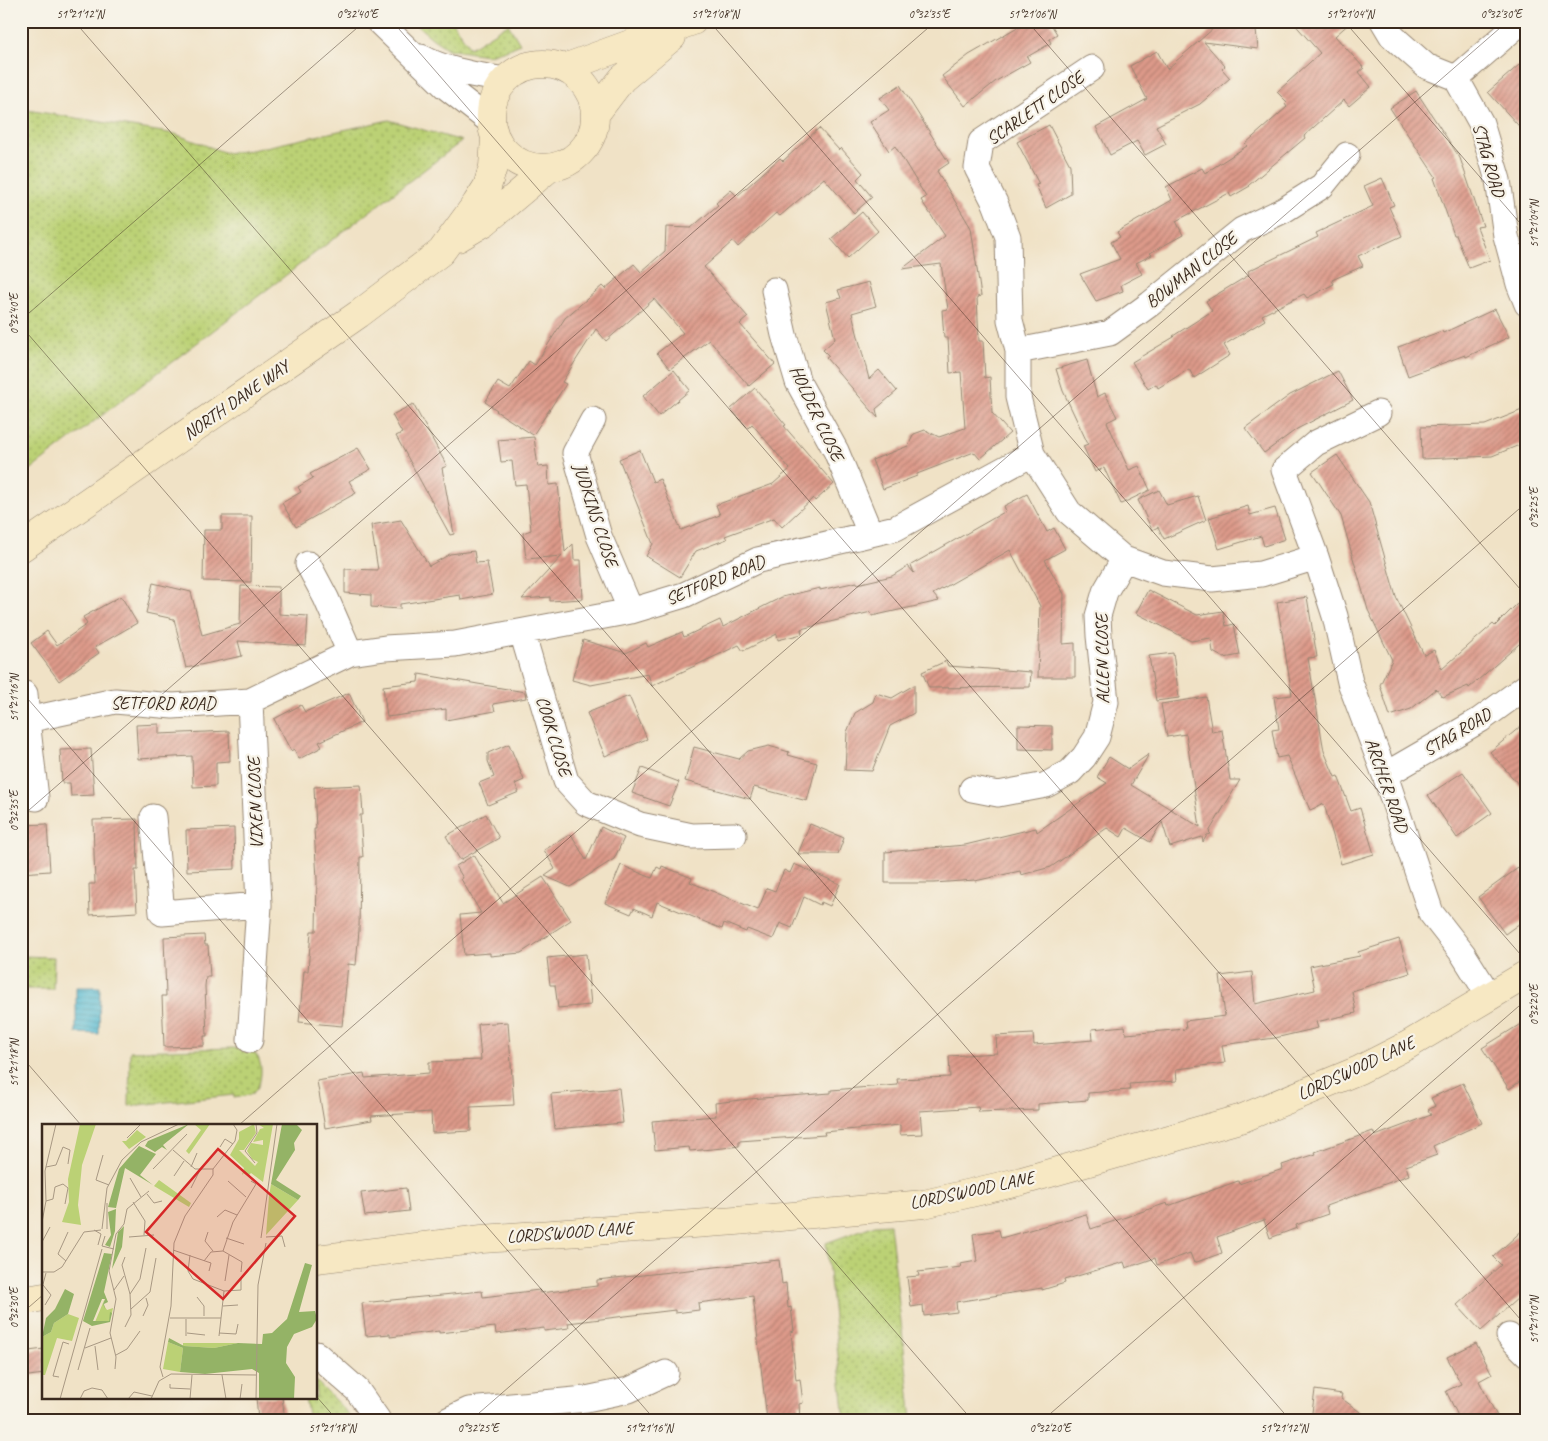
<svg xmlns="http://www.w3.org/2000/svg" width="1548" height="1441" viewBox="0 0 1548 1441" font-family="Caveat,sans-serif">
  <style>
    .green { fill: url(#green-dots); stroke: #7b7e4a }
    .water { fill: url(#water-rules); stroke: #487278 }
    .building { fill: url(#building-hatch) }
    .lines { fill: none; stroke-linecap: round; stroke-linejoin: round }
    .street-casing { stroke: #968672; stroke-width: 27 }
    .secondary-casing { stroke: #968672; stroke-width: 29 }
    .street { stroke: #fff; stroke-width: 25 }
    .secondary { stroke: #f7e8c3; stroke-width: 28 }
    .ticks { fill: none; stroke: #3b2a1e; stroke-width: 1; stroke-opacity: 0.45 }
    .labels { text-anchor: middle; stroke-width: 4.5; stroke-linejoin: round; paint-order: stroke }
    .street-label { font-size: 18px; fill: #3b2a1e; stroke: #f7f3e8 }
    .inset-road { fill: none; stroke: #a89883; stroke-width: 1 }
    .view { fill: #d62828; fill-opacity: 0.15; stroke: #d62828; stroke-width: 2.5 }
    .inset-edge { fill: none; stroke: #3b2a1e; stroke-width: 2.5 }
    .neatline { fill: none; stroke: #3b2a1e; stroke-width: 2 }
    .ticks-label { font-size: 12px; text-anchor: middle; fill: #3b2a1e }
  </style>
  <defs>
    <pattern id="green-dots" width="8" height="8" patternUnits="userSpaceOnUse" patternTransform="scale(1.25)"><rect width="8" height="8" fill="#bbd175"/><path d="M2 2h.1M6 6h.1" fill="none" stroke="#99aa5f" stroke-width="1.8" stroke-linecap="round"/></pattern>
    <pattern id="water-rules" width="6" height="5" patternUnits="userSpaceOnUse" patternTransform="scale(1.25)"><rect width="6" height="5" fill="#54bad2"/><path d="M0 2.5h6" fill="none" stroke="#4797aa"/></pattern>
    <pattern id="building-hatch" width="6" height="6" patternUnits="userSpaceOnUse" patternTransform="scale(1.25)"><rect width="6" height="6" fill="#dd9a8a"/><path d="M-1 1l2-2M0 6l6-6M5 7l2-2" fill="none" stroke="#b47e70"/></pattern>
  </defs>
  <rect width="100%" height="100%" fill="#f7f3e8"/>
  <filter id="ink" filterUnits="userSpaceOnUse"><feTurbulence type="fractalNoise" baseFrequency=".02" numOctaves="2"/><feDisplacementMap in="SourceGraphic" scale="10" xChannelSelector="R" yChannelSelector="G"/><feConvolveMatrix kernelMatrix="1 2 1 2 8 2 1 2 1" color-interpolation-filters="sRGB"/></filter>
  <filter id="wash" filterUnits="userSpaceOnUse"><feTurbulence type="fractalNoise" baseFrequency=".0096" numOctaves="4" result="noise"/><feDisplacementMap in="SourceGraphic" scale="20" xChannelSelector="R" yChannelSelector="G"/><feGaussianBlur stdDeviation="1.12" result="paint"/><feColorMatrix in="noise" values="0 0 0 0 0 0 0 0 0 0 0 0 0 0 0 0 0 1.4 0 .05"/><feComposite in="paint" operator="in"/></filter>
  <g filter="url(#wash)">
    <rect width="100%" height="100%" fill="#f0e2c6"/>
    <path class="green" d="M412,21H452L470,48L508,24L520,44L509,49L489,55L472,53L448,49L433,39Z
      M21,109L175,134L226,153L252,150L389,120L462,141L21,477Z
      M21,956L54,957L53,989H21Z
      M233,1048L252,1050C255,1054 258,1056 259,1060C263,1069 261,1086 254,1092C249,1096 240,1097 234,1098V1095L129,1106L130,1051Z
      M890,1224L912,1420H845L826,1243L875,1225Z
      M316,1381L343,1408L352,1420H309L305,1397H316Z
      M128,1417L176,1418L190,1420H98Z"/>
    <path class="water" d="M76,987H100L99,1034L76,1033Z"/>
    <g id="blocks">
      <path class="building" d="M1028,21H1049L1057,34L1049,39L1051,43L1027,57L1030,62L996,81L965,106L942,76L969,55Z
        M1222,21H1255L1258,49L1204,42L1225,66L1222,69L1230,78L1200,104L1156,126L1166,144L1145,155L1137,141L1110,155L1096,127L1147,99L1130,66L1157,51L1167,69Z
        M1292,21H1352L1335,36L1364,68L1359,72L1371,87L1349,106L1344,100L1304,136L1305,138L1249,185L1250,186L1231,197L1229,193L1176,221L1183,235L1150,253L1152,255L1136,263L1142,274L1121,285L1123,291L1096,301L1080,274L1120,259L1111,242L1120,237L1117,232L1172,200L1166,187L1202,168L1205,173L1247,146L1245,144L1287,107L1285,104L1287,102L1277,92L1320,53Z
        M1527,58V135L1488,92Z
        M900,85L949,163L937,171L971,228L981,296L977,297L979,341H983L985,378L990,377L992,413L1010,433L980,459L974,452L917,474V476L883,489L872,460L908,446L914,434L925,430L939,437L965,428L961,372L950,373L948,338H944L942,310L948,309L941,264L902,269L945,236L921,200L926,197L895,146L889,151L870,122L889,110L880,98Z
        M1416,91L1460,158L1483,226L1477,227L1490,260L1469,268L1456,235H1454L1434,178L1436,177L1390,108Z
        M1049,125L1070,165L1071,194L1046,208L1036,185L1039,184L1017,142Z
        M819,128L839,150L841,148L863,173L857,179L872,197L854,213L824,178L780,216L776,213L738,247L733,241L704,267L748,317L740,324L775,364L749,386L709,340L670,369L657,353L683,333L654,299L606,341L596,329L562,382L566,384L533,435L496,411L497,410L485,402L498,382L510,389L529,361L535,365L565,318L602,286L605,289L634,264L641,272L665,251L666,227L691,228L718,205L716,203L731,190L737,196L780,158L783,161Z
        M1382,178L1394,205L1389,207L1402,236L1358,256L1363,266L1332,280L1334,284L1307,298L1304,294L1262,315L1265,320L1224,345L1230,355L1194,378L1189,369L1158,388L1156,384L1148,389L1132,362L1174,337L1173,336L1212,311L1206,301L1249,275L1248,271L1318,237L1316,233L1373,206L1364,186Z
        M862,212L878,231L848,258L831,239Z
        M869,282L876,306L852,313L869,379L879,370L897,391L876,409L878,418L826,358L829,356L823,350L835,339L826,302L841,298L838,290Z
        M1495,309L1509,337L1466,357L1465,355L1408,376L1398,347L1442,331L1443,333Z
        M1087,360L1097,397L1105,393L1117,417L1107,422L1129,470L1139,466L1150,490L1121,504L1104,468L1095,472L1083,446L1088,444L1063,391L1056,369Z
        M674,370L690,390L659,416L643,396Z
        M1338,371L1353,400L1297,429L1264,453L1245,428L1290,395Z
        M755,388L786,425L784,426L834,484L815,501L813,498L782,527L774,518L725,536L727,539L696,551L680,577L646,556L653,544L619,459L640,450L653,482L660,479L681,530L720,515L716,505L773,484L790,469L752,424L748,428L731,409Z
        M413,404L447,466L442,468L454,534L450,535L396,436L402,433L392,415Z
        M1527,408V442L1492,456L1422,459L1421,427L1485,425Z
        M534,437L538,467L548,466L549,485L558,484L565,552L573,544L574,560H581L583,599L550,601V597L522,599L562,556L526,559L523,533L531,530L526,484L515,485L512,461L501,462L498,440Z
        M358,448L371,469L349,481L356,493L296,527L282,503L301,492L298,487L313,478L310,474Z
        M1337,455L1369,502L1396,597L1424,655L1434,650L1442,669L1493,624L1495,626L1527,594V637L1469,688L1468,686L1443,697L1436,689L1411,709L1390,716L1380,685L1392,660L1368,610L1341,516L1312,472Z
        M1159,490L1167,505L1198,496L1206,520L1164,539L1158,527L1152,530L1138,500Z
        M1027,494L1047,532L1054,528L1065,549L1045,560L1064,594L1063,644L1075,643V677H1038L1040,606L1010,550L933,594L939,601L872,616L871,612L801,629L802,634L778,640L777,634L743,651L739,645L652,686L648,674L591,685L572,680L583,640L626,653L646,643L648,647L682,632L684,637L720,620L723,627L782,597L820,588V590L857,582V584L892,576L908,566L914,573L911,565L1006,511L1004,506Z
        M1248,506L1250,515L1275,508L1285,539L1264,546L1261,536L1219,549L1209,518Z
        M222,516H252L251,582L203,581L204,530H222Z
        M401,520L429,566L450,554L474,551L476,563L487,562L493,594L461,600L460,595L400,604V609L371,607V595L345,593V569L378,570L371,525Z
        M153,583L191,592L202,635L240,624L241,586L279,587V614L308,616L306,646L238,641L242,656L186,668L174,619L146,613Z
        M1148,590L1197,615L1223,611L1226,626L1234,624L1240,655L1224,658L1213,652L1211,638L1191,641L1136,613Z
        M121,596L137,623L95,647L99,653L59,681L31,643L47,631L57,645L87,624L83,617Z
        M1307,597L1317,657L1308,658L1324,751L1335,777L1338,776L1351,811L1360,808L1374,854L1341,864L1324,804L1310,810L1287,756L1277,758L1272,730L1279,729L1274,697L1292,695L1277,602Z
        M1173,653L1179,698L1156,701L1149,656Z
        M946,661L948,666L1031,672L1030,687L929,688L922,672Z
        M419,674L525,692L526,698L493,704L495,711L446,720V709L387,717L383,686L418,682Z
        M914,685V713L890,726L872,771L845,770L847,732L855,713L873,702L876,693L892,698Z
        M349,693L362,722L319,742L322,747L299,759L294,749L291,751L274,719L301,705L305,712Z
        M629,696L647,739L605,756L587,713Z
        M1206,697L1212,732L1222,730L1230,780H1240L1209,832L1211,834L1207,835L1203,842L1202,837L1170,847L1162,822L1150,842L1126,828L1121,837L1107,828L1051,867L1021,875L1020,871L975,881V880L934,883H885V852L965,845L1036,828L1037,832L1107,783L1097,777L1109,757L1128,769L1149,754L1131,785L1200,827L1186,734L1167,737L1161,704Z
        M1527,721V794L1490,752Z
        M159,724V734L229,731L230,761L216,762V786L193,787L192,756L138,759L136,725Z
        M1018,725L1052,726V750L1018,749Z
        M509,744L524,780L515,784L519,792L488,805L479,783L494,777L488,761V753Z
        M769,746L789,752L788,755L817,763L807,801L754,787L750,799L685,781L694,747L739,759L748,751Z
        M91,749L94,795L71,796L70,783H62L60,750Z
        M642,768L679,782L669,806L632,793Z
        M1463,772L1492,813L1457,838L1428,795Z
        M361,785L363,815H360L363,857H360L359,930L356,965L348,964L342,1026L299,1022L304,971H308L311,931H316L317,879L314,829H316L314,787Z
        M486,814L499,838L460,860L446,836Z
        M137,819L138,870H135L137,912L90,915L89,884H95L93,820Z
        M47,824L50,871L21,873V825Z
        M810,824L844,838L838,854H798Z
        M601,827L624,838L614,859L570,887L545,876L555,869L544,850L571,834L586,860Z
        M234,828L235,869L187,871L186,830Z
        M474,855L503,903L543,877L571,920L521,953L490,956V953L464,955L460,915L481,913L461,879L463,878L456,866Z
        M794,864L840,884L830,906L821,902L820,905L804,897L792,928L780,923L773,939L747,929L746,932L724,923L722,929L657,902L652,916L634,908L631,914L605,903L621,865L652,878L657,867L661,869L662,866L692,878L690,882L758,910L767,888L775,891L784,870L790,873Z
        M1518,868L1527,879V918L1505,934L1478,897Z
        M204,935L205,945H208L210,977H206L205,986L207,1036H204V1046L164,1047L162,996H166L164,937Z
        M1399,939L1410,973L1352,991L1356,1013L1316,1022L1318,1028L1275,1038L1222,1045L1225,1063L1177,1069L1176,1070L1177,1081L1129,1084L1130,1090L1088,1093V1100L1038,1104V1110L979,1112L978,1107L920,1111L922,1134L900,1135V1125L824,1132L825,1135L739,1141V1146L723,1148L690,1151L689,1147L655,1150L652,1121L716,1116L715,1103L749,1099L831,1093V1090L898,1085L897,1079L950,1077L949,1056L997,1053L996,1036L1033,1034L1034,1045L1093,1040L1092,1029L1125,1026L1126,1034L1186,1029L1185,1021L1225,1016L1220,976L1252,972L1255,1004L1315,990L1310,966L1360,956L1358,952Z
        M586,954L591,1005L558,1008L555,985H550L547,958Z
        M1527,1020V1077L1509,1089L1482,1048Z
        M508,1022L514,1105L470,1107L471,1131L432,1133L431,1112L371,1116L372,1120L325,1128L317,1081L364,1073L365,1078L429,1073V1062L481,1060L478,1024Z
        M1463,1083L1482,1123L1433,1146L1437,1155L1406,1166L1409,1175L1326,1206L1328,1214L1296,1225L1297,1228L1270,1238L1264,1220L1217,1237L1222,1253L1194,1263L1190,1253L1157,1265L1155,1258L1126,1268L1124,1262L1064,1280L1065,1283L1042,1290V1288L956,1302L957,1312L924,1316L923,1305L911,1307L907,1277L919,1276L918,1272L961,1267L960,1264L977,1261L973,1234L999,1230L1001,1238L1086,1214L1091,1229L1167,1203L1168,1206L1238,1181L1239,1184L1283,1169L1282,1165L1316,1154L1315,1152L1373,1131L1375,1136L1431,1115L1428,1110L1435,1106L1431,1098Z
        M619,1088L623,1123L555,1129L551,1094Z
        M406,1188L409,1211L365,1216L361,1193Z
        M1527,1226V1290L1481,1331L1457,1305L1501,1265L1493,1257Z
        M779,1260L782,1284L786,1283L788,1308L791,1307L794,1331L791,1332L796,1380L800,1379L803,1403L799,1404L800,1420H767L753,1296L698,1303L699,1310L675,1313V1310L568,1323L569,1328L544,1331V1328L496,1334L495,1327L439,1333V1331L390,1337V1334L366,1336L362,1303L482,1291L483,1297L539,1290L540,1293L597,1286V1280Z
        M1476,1343L1492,1374L1479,1381L1499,1420H1460L1446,1391L1461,1384L1447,1357Z
        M44,1349V1374L21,1377V1352Z
        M1315,1390L1342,1394L1341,1398L1371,1420H1311Z
        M256,1397H282L285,1420H258Z"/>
    </g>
  </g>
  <g filter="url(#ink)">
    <use href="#blocks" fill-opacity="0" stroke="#968672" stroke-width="1"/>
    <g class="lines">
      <defs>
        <path id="street" d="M378,21L445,86L491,122
          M1383,21L1392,36L1426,66L1456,78
          M421,57C446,71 477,75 505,80
          M1092,68L981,142L977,168L995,203L1008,237L1010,320L1018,351V397L1032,454L1069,512L1124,559L1163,573L1212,579L1261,574L1316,557
          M1456,78L1481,123L1498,180L1506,236L1519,284L1527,304
          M1456,78L1522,21
          M774,290L784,335L798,382L836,451L870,533
          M1018,351L1110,333L1150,304L1242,230L1284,210L1322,186L1347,155
          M1378,413L1316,443L1284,470L1316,557L1335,616L1350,682L1385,775L1431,913L1463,954L1490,997
          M593,420L575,453L599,536L631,611
          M308,564L326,598L350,653
          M522,632L566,781L586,803L640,825L692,836L734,835
          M25,694L27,720
          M1385,775L1480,720L1527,686
          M972,789L998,794L1046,785L1070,772L1084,757L1097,737L1106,702L1099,636L1098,616L1105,592L1124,559
          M36,798L27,720L115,701L173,706L250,701L350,653L385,648L455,644L631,611L684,595L758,560L896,528L1032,454
          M153,817L162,913L259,905
          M250,1040L259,905L250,701
          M1509,1336L1527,1354
          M316,1354L357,1390L378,1420
          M448,1420L469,1410L586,1399L629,1390L666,1373"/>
        <path id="secondary" d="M491 116a52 52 0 1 1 104 0a52 52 0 1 1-104 0Z
          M564,68L693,21
          M596,113L622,79L672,37
          M458,238L485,222L548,169
          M21,548L359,314L441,252L476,204L487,187L493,167L495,138
          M316,1259L482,1239L736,1221L924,1204L1022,1181L1243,1118L1359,1070L1408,1045L1527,974
          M21,1301L44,1297"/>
      </defs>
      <use href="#street" class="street-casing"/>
      <use href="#secondary" class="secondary-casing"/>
      <use href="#street" class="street"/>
      <use href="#secondary" class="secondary"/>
    </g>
  </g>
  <path class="ticks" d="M74,21L1290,1420M392,21L1527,1327M709,21L1527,962M1027,21L1527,597M1344,21L1527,231M21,320L365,21M21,326L972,1420M21,691L655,1420M21,817L936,21M21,1056L81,1125M239,1125L1508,21M21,1314L44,1294M316,1396L337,1420M471,1420L1527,502M1043,1420L1527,999"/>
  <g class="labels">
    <g class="street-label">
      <text transform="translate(1035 108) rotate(-35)" y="6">SCARLETT CLOSE</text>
      <text transform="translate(1489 160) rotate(74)" y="6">STAG ROAD</text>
      <text transform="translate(1191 270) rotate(-38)" y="6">BOWMAN CLOSE</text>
      <text transform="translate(236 400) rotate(-35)" y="6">NORTH DANE WAY</text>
      <text transform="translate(817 413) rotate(65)" y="6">HOLDER CLOSE</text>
      <text transform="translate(596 515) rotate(72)" y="6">JUDKINS CLOSE</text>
      <text transform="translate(715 580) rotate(-22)" y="6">SETFORD ROAD</text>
      <text transform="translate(1102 659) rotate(-91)" y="6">ALLEN CLOSE</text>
      <text x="163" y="709">SETFORD ROAD</text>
      <text transform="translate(1457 732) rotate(-31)" y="6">STAG ROAD</text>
      <text transform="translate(554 736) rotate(73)" y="6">COOK CLOSE</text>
      <text transform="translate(1387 785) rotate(71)" y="6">ARCHER ROAD</text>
      <text transform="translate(255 803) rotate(-92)" y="6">VIXEN CLOSE</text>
      <text transform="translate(1356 1068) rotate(-25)" y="6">LORDSWOOD LANE</text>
      <text transform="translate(972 1190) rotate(-12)" y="6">LORDSWOOD LANE</text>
      <text transform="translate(570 1232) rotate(-4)" y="6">LORDSWOOD LANE</text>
    </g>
  </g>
  <g transform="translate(42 1124)">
    <rect width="275" height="275" fill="#f0e2c6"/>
    <path d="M38,0H54L40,41L36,81L39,101L20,98L27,78L26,55ZM152,0H168L147,30L144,27L159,6ZM212,0L214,9L202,26H197L213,42L216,38L210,35L205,27L209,19L221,21V16L211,18L218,5L222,4L216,0H231L221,58L209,49L206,52L202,49L200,51L202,44L188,31L197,15V8ZM95,6L104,13L87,25L80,17H84ZM117,56L149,79L147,83L112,62ZM229,60L256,76L224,111L227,72ZM63,174L61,180L65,186L71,184L70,189L67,197L53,198ZM26,190L37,194L30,217L15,214L3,251H0V213L9,208L12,199ZM126,218L141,224L138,248L121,245ZM141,219H196L172,224L141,222Z" fill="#bbd175"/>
    <path d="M147,0L121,21L125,26L120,23L113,28L103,22L106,17ZM240,0H254L260,6L252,19L253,26L234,56L259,72L256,76L229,60ZM97,22L114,30L98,51L111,61L83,44L74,84L66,83L77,45ZM74,85L73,107L68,123L63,121L69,111L66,88ZM82,102L80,123L70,145L76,108ZM62,129L70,130L62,168L66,178L62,180L63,185L61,180L63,175H60L51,197H67L68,188L70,189L68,198L50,202L41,197ZM263,139L270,141L257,188L273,187L275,195L270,203L252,210L245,223L244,239L253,253L252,275H217V249L210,245L163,250L138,248L141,224L126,218L127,214L142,222L172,224L196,219L220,220L221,210L230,209L245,195ZM23,165L32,170L26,190L12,199L9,208L0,213L4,194L13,185Z" fill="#94b366"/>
    <path class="inset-road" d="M85,14L99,0M178,23L183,15L191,20M131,26L153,45H171L193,17L195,6L191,0M61,31L54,56L67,61M213,39L203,27L215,9L214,0M4,43L14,41L21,23L28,26L26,40M149,43L155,29M111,45L145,10M132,52L142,37M88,54L99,73M186,57L204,73M149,64L158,46M105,70L112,79L120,77M4,77L11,75L13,63L21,60L26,64L23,80M91,78L103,97L102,111M175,93L183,86L195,91M0,98L4,77L3,47L14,0M60,105L65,64L80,36L99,18L137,0M65,105V79M52,106L59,110L56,121M166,108L163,117L171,127M63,112L60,122L72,125M87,113L112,111M224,113L240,112L243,123M184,114L202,120M219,114L235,0M0,118L8,103M131,126L169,139L167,147M181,127L191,98L214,60L209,57M148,131L146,147L151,155L182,167L199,166V155M24,137L16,130L26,108M162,137L169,128L181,127L200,138L199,148M0,148H12L20,143L42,108L59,106M183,157L187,131M1,161L9,171L3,181M0,164L4,149M72,166L82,152M88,170L98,155L104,124M155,173L162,182V192M181,182L196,181M89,185L108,168L114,134M101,192L106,181L104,174M128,194H179M83,203L89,191L88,170L80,141L83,133M145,209L163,211M177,209L194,210L196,200M144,212V195M177,212L182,167M53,222L56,246M43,224L69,214M74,231L85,225L98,207M73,245L74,233L68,209L74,175L67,147L74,110L82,100L85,85L107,67M36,246L48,204M180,251L184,275M17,253L11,252L21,218L27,220M121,253L118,243L129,182L132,119L143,92L171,51V45M128,260V264L148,265M18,275L60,125M38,275L42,267L50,264L60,266L66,275M86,275L92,268L110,272M109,275L117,257L129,250L214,251M148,275L150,251M198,275L200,260M214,275L216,161L224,119"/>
    <path class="view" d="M176,25L253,92L181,175L104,108Z"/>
    <rect width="275" height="275" class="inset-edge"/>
  </g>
  <rect width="1548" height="1441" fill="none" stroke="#f7f3e8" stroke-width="55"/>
  <rect x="28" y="28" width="1492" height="1386" class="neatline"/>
  <g class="ticks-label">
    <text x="80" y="18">51°21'12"N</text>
    <text x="357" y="18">0°32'40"E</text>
    <text x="715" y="18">51°21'08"N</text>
    <text x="929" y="18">0°32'35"E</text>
    <text x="1032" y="18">51°21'06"N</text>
    <text x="1350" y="18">51°21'04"N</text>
    <text x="1501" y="18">0°32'30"E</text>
    <text transform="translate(1534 224) rotate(-90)" y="4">51°21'04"N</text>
    <text transform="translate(14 314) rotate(-90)" y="4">0°32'40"E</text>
    <text transform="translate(1534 508) rotate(-90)" y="4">0°32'25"E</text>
    <text transform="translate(14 698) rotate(-90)" y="4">51°21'16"N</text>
    <text transform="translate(14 811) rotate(-90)" y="4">0°32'35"E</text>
    <text transform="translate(1534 1005) rotate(-90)" y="4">0°32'20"E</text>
    <text transform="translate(14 1063) rotate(-90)" y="4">51°21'18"N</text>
    <text transform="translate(14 1308) rotate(-90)" y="4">0°32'30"E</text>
    <text transform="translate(1534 1320) rotate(-90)" y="4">51°21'10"N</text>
    <text x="332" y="1432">51°21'18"N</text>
    <text x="478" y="1432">0°32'25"E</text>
    <text x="649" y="1432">51°21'16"N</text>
    <text x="1050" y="1432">0°32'20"E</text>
    <text x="1284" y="1432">51°21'12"N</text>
  </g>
</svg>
